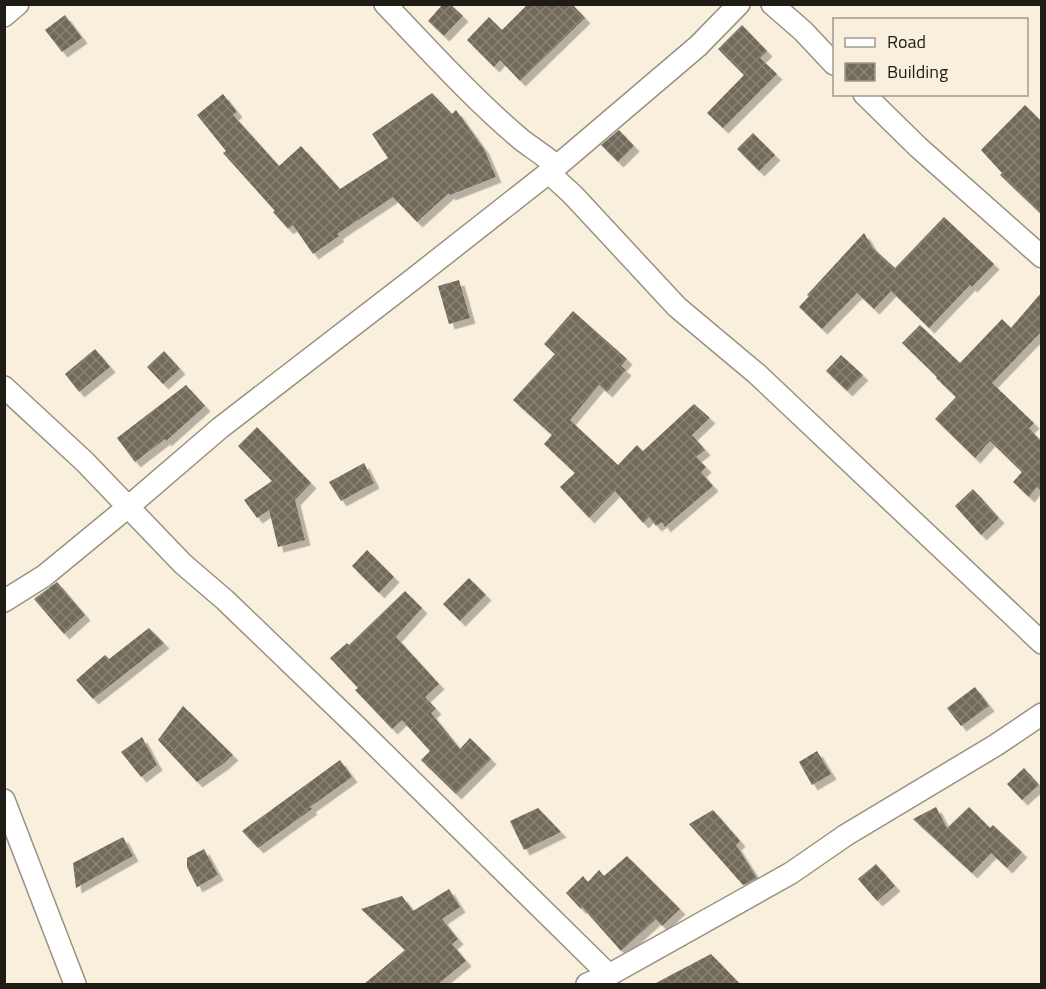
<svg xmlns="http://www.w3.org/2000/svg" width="1046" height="989" viewBox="0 0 1046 989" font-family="'Titillium Web',sans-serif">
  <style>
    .building { fill: url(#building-cross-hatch); filter: url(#shadow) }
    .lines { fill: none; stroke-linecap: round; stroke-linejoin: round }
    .street-casing { stroke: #9a9281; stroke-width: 24 }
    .street { stroke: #fff; stroke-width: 21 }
  </style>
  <defs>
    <pattern id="building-cross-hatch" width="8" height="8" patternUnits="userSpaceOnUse" patternTransform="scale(1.5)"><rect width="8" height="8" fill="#71695a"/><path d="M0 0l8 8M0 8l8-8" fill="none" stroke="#888276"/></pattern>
    <filter id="shadow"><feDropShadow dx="5.5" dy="5.5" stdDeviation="0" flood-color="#0004"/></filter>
  </defs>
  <rect width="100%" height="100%" fill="#f8efdd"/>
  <path class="building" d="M443,4H450L463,16L444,36L428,21Z
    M528,4H572L585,18L520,81L500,60L494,67L467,40L489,17L502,30Z
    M65,15L82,38L62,52L45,30Z
    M742,25L767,51L760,58L777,74L723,128L707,113L744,75L718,49Z
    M432,93L452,114L456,110L484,149L496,177L450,195L449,193L417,222L393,197L337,234L339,236L313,254L293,225L288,229L273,212L275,211L223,153L226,151L197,115L223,94L237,112L233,115L279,166L301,146L340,189L388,158L372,134Z
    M1025,105L1041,121V214L1000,175L1002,173L981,150Z
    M619,130L634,146L618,162L601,145Z
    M753,133L775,155L759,171L737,149Z
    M944,217L994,264L972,287L970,285L929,328L891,291L874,309L857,293L822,329L799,307L809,296L807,295L864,233L873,248L895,268Z
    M459,280L470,318L449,324L438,286Z
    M1041,293V332L992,383L1034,423L1029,428L1041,441V491L1037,487L1029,497L1013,482L1022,472L990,441L975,458L935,419L956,397L936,378L937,377L902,343L920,325L960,363L1002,319L1011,328Z
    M573,311L627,359L621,366L626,370L607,392L599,385L570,420L618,465L637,445L643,451L694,404L710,418L692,435L705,450L696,457L706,467L701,472L713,486L665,527L662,522L656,526L649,517L643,523L615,491L589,518L560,487L575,473L544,444L552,435L513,400L555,354L544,344Z
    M95,349L110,367L79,392L65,374Z
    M164,351L180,369L163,384L147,367Z
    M841,355L863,375L847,391L826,371Z
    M186,385L205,406L166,441L165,439L135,462L117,438Z
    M257,427L311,483L295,500L305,540L278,547L269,510L257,518L244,500L272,481L238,446Z
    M364,463L374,483L341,501L329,482Z
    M973,489L999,518L981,535L955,506Z
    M367,550L394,577L379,593L352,566Z
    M469,578L486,595L460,621L443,604Z
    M57,582L85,615L64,634L34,599Z
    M405,591L422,608L396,637L439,684L425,697L436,709L431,713L460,749L470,738L491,759L456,794L421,760L430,751L402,720L392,729L355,690L358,688L330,658L347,643L349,645Z
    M149,628L164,643L93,699L76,680L105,655L109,659Z
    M975,687L989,706L961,726L947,708Z
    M183,706L233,755L223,764L197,782L158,740Z
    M142,737L157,765L141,777L121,752Z
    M817,751L831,774L812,785L799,762Z
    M340,760L352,777L310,807L312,809L258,848L242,831Z
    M1024,768L1039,785L1022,800L1007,784Z
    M936,807L947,828L969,807L990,828L993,825L1022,852L1007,868L991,853L972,873L913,819Z
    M538,808L561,832L524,850L510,821Z
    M713,810L740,841L736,845L757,878L743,885L689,824Z
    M123,837L133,856L76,888L73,863Z
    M204,849L218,875L197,887L187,867V858Z
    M627,856L680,909L662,926L656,919L621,951L582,907L581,909L566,893L583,876L588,882L599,870L604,876Z
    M876,864L895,886L877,901L858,879Z
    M449,889L460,907L442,919L458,939L452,944L466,961L438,984H364L405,950L361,909L402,896L413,911Z
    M711,954L740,984H654Z"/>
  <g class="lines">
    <defs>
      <path id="street" d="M385,4C430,51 474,100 523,141C534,149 546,157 557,166
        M772,4L803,31L834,64
        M4,16L18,4
        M864,94L918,147L1042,257
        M548,172L573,195L677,307L757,374L1042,643
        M4,387L85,462L183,564L225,600L358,728L609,975
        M4,601L44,576L128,507L220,428L412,280L557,166L698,46L739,4
        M4,800L75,984
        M587,984L609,975L791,873L846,835L996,745L1042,714"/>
    </defs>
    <use href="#street" class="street-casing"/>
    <use href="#street" class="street"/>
  </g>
  <rect width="1046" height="989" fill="none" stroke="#1f1c16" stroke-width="12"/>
  <rect x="833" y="18" width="195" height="78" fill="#f8efdd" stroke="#a19b8d" stroke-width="1.5"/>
  <rect x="845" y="38" width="30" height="9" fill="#ffffff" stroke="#a19b8d" stroke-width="1.5"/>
  <text x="887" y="48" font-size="18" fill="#1f1c16">Road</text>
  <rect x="845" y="63" width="30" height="18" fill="url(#building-cross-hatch)" stroke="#a19b8d" stroke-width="1.5"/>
  <text x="887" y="78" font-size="18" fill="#1f1c16">Building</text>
</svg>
